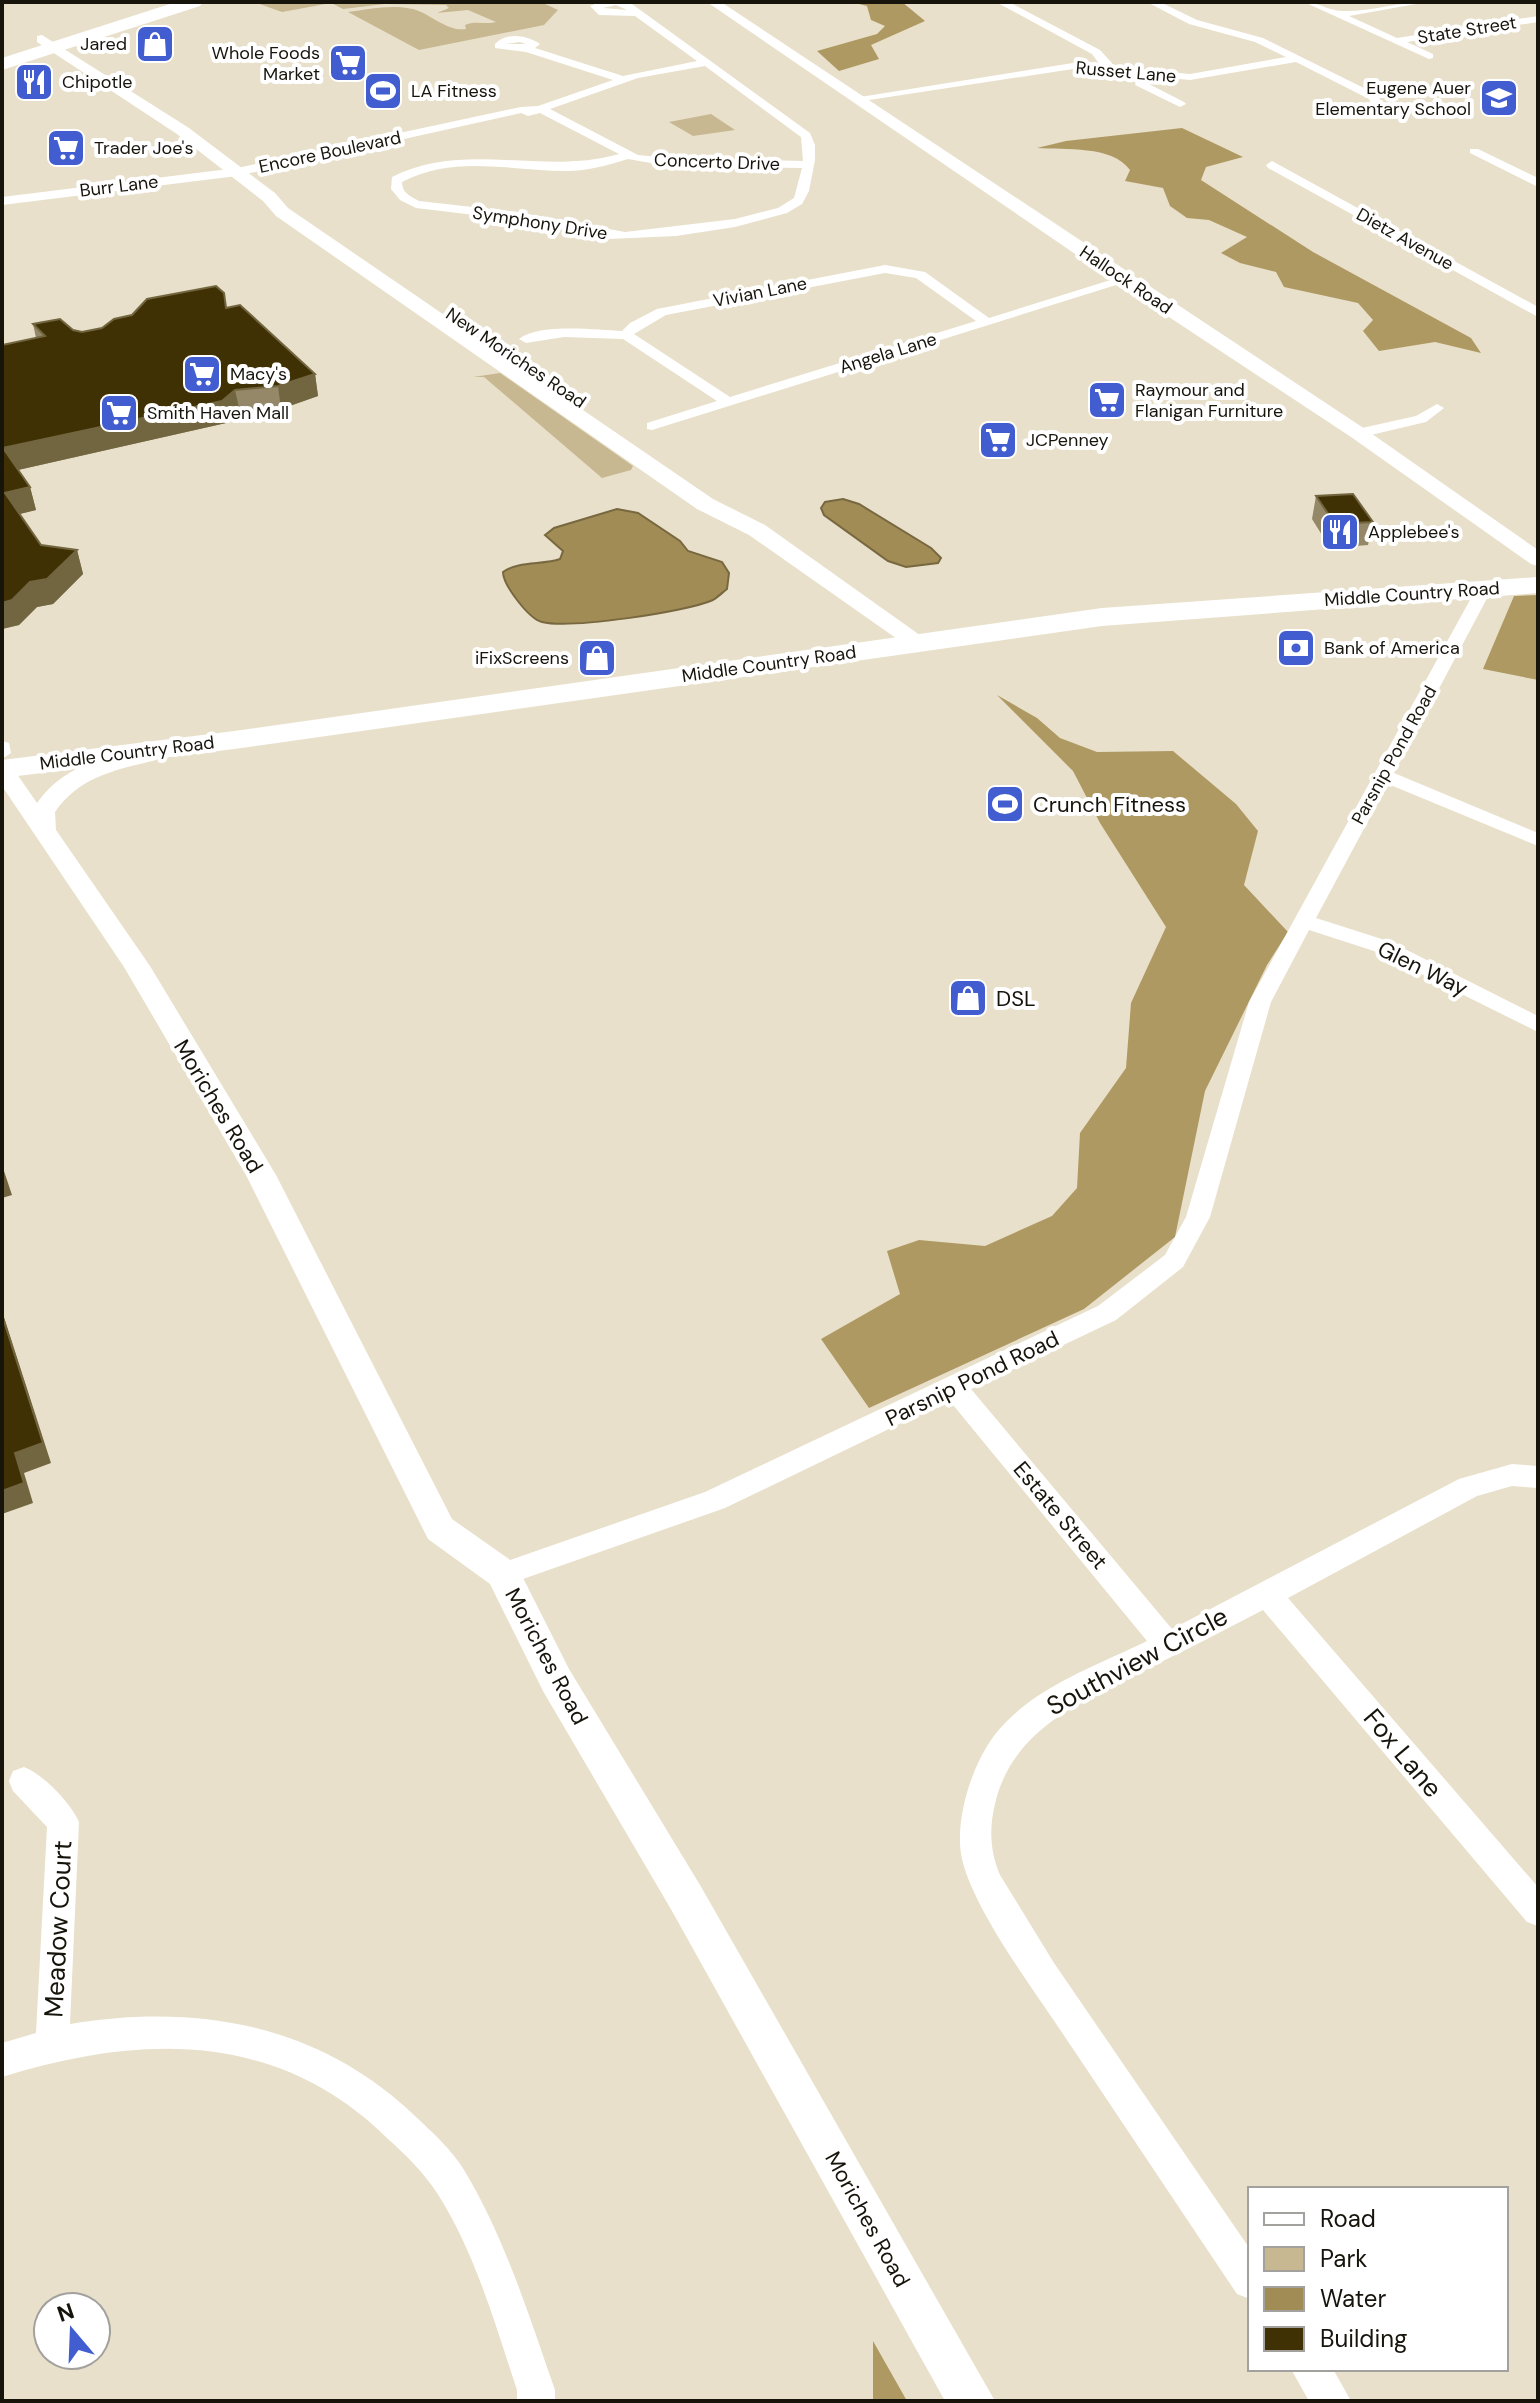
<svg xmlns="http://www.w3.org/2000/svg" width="1540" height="2403" viewBox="0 0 1540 2403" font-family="'DM Sans',sans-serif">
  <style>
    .green { fill: #c8b891 }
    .forest { fill: #af9962 }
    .water { fill: #a28c56; stroke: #786840; stroke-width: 2 }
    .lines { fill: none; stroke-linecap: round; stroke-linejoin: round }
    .minor { fill: #fff; fill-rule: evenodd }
    .tertiary { fill: #fff; fill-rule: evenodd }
    .secondary { fill: #fff; fill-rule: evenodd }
    .primary { fill: #fff; fill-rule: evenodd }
    .trunk { fill: #fff; fill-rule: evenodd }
    .wall { fill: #948868 }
    .shaded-wall { fill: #726640 }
    .building { fill: #403105; stroke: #726640; stroke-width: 2 }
    .labels { text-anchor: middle; stroke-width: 8; stroke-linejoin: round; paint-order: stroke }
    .far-street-label { font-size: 18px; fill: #17140c; stroke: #fff }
    .far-poi-label { font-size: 18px; fill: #17140c; stroke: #fff; text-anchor: start }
    .poi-label { font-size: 22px; fill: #17140c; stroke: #fff; text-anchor: start }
    .street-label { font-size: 22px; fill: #17140c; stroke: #fff }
    .near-street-label { font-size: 26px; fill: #17140c; stroke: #fff }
  </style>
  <rect width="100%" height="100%" fill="#e8e0ca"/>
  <path class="green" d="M254,2H541L558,10L544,25L419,50L348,12C369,9 392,4 413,9C431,14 447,32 466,29L465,25C475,20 486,25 496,22L468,10L437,13L449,8L446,5L385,4L343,9L331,3L282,12Z
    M711,114L735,130L693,136L669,122Z
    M500,373L633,466L631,470L602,478L484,377H473Z"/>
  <path class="forest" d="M851,2H902L925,21L871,45L879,59L839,71L817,51L877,34L885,26L871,20L867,6Z
    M1182,128L1243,157L1206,167L1201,180L1313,252L1471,338L1481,353L1435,342L1379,351L1363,331L1373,320L1358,303L1284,287L1276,272L1240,263L1221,253L1247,237L1209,220L1187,218L1170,206L1163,188L1125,181L1130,170C1112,145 1065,150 1037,148L1066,141Z
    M1538,595V680L1483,669L1514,596Z
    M997,695L1037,718L1060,738L1097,752L1173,751L1236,804L1258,831L1244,885L1288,932L1267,965L1205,1091L1175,1237L1084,1309L869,1408L821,1339L900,1294L887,1251L919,1240L985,1246L1052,1216L1077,1188L1080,1133L1126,1068L1131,1003L1166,927L1100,823L1073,771Z
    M873,2341L907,2401H873Z"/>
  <path class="water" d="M843,499L859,504L931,548L941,558L938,563L906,567L888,561L824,515L821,508L825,502Z
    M617,509L638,513L680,541L688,551L722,562L729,573L727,589C723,592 718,597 713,600C686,612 570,629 542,622C529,619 503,585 503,572C518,561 543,565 560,559L563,551L545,535L554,528Z"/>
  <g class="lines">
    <path class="minor" d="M600,2L632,4L810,133L815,145V160L809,191L802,204L787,213L735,227L676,236L609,239L533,222L416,208L400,200L391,189L392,177C465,140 543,176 619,154L540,113L528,116L521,113L237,176L2,205V197L237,168L521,107L538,106L613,80L526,52L495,48V44C507,31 528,36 540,44L535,48L623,76L697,61L635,16L599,15L590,6ZM616,5L627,10L603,8ZM520,42L526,44H506ZM705,66L801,137L803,161L668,158L638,155L550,109L638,78ZM628,159L668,166L802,168L794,198L778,208L735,219L625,232L517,212L419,201C410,196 402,193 402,182C455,154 510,171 567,171C588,171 608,165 628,159Z
      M996,2H1009L1100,50L1112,63L1111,66L1190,74L1286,57L1255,42L1189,24L1147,2H1160L1197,20L1263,38L1378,95L1383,105L1373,107L1369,99L1296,62L1190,80L1149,76L1145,82L1184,102L1186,104L1180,107L1135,85L1139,75L1073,69L856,102L854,100L860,97L1073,63L1100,65L1092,54Z
      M1304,2C1318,2 1329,11 1342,11C1370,12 1398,2 1427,2L1349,16L1397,38L1538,16V22L1407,42L1433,54V58L1429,59Z
      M1470,149H1478L1538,178V187L1470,153Z
      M1272,161L1538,307V317L1268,168L1266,165Z
      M885,265L925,272L989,318L1120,277L1132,280L652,430L647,429V423L717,401L623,339L564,337L526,343L519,339C540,323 596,330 622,331L630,323L657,309ZM885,273L916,278L976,321L730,397L634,334L666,315Z
      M1437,404L1444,408L1426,422L1358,438L1350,433L1353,430L1416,416Z
      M1484,584L1492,589L1394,773L1538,833V846L1388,784L1316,918L1391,942L1538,1016V1032L1377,952L1309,930L1271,1002L1210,1217L1183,1267L1116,1320L971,1389L1172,1629L1459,1479L1512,1464L1538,1466V1488L1512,1486L1477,1496L1288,1598L1538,1887V1926L1527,1922L1263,1610C1225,1630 1187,1649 1149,1668C1086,1699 1012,1728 995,1804C989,1828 990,1852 1000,1875L1054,1963L1250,2249V2299L1237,2294C1178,2206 1120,2119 1061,2031C1031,1986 977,1914 963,1863C952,1825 972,1762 997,1732C1034,1687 1096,1666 1147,1641L949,1400L725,1508L503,1586L493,1582L489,1574L493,1566L705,1492L1098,1306L1165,1255L1186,1217L1249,1002L1476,589Z
      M2,741L9,743L11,753L2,759Z
      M24,1767C44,1775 70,1802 79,1822L70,2024C197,2003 319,2024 415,2116C432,2132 452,2150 464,2170C505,2238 529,2316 555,2390V2401H517V2390C495,2324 475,2252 437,2193C424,2173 406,2155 388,2139C278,2030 141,2034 2,2077V2043L36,2033L47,1827L13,1791L9,1781L13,1771Z
      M1291,2369H1333L1351,2401H1309Z"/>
    <path class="tertiary" d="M707,2H721L1365,429L1538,550V566L1531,564L1351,437L1119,284Z
      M148,748L156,750L160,755L156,760C116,770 80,776 55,812L56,830L150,966L276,1175L452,1519L516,1564L569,1669L700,1885L995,2401H945L672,1911L543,1691L490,1584L428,1539L246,1175L124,967L2,786V762L10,764L37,803C64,764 105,758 148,748Z"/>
    <path class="secondary" d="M42,35L189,128L275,193L288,208L713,499L765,525L931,643L928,648H910L749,535L697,509L276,216L263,201L177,134L37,42V36Z"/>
    <path class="primary" d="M1538,577V593L1102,626L234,749L2,778V760L234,731L1102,608Z"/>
    <path class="trunk" d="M176,2H203L200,6L2,70V58Z"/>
  </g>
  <path class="wall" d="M226,308L315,374L318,396L281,409L240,412L226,423L18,470L30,487L36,510L20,514L41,545L77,550L83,574L53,604L37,607L19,625L2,629V345L36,338L33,324L82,332Z
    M1316,496L1373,522L1368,545L1330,548L1312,519Z"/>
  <path class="shaded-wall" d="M315,374L318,396L281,409L278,386Z
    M235,390L240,412L226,423L9,472L3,448Z
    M30,487L36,510L11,516L5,493Z
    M77,550L83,574L53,604L37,607L19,625L2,629V603Z
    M2,1165L12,1195L2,1198Z
    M2,1311L51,1463L24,1473L33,1503L2,1514V1491L15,1453Z"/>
  <path class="building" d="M216,286L224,293L226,308L240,305L315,374L278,386L235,390L222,401L3,448L30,487L5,493L41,545L77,550L47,579L30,582L12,600L2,603V345L45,336L33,324L60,319L73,330L82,332L102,328L114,319L132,315L147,299Z
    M1353,494L1373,522L1335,524L1316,496Z
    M2,1315L43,1443L15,1453L24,1483L2,1491Z"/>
  <defs>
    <symbol id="shop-square" viewBox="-11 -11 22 22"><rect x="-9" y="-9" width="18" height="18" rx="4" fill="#415dd0" stroke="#fff"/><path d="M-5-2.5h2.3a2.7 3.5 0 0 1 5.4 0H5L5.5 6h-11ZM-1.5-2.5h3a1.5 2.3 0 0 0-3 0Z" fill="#fff"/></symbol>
    <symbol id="supermarket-square" viewBox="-11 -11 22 22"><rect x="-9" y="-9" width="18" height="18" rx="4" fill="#415dd0" stroke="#fff"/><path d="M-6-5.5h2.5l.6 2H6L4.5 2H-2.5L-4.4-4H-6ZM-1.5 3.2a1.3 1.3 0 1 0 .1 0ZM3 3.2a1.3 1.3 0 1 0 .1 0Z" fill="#fff"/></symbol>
    <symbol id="restaurant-square" viewBox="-11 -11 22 22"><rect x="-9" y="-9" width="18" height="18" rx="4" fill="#415dd0" stroke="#fff"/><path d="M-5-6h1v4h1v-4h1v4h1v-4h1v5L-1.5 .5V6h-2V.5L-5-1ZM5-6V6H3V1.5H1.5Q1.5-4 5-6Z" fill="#fff"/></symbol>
    <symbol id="stadium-square" viewBox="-11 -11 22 22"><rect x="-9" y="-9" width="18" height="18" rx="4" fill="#415dd0" stroke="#fff"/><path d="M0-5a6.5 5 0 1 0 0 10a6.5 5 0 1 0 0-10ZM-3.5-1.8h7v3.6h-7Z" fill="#fff"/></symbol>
    <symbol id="school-square" viewBox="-11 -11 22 22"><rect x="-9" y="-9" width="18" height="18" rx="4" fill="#415dd0" stroke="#fff"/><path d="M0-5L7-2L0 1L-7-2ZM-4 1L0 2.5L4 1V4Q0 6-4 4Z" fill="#fff"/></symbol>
    <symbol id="bank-square" viewBox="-11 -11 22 22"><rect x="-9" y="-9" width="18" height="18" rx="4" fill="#415dd0" stroke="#fff"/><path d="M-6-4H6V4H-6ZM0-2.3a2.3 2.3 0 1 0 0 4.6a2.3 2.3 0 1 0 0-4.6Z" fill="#fff"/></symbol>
  </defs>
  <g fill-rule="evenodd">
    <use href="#shop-square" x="133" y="22" width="44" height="44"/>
    <use href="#supermarket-square" x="326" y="41" width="44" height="44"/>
    <use href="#restaurant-square" x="12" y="60" width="44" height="44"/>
    <use href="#stadium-square" x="361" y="69" width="44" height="44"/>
    <use href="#school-square" x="1477" y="76" width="44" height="44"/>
    <use href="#supermarket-square" x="44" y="126" width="44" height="44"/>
    <use href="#supermarket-square" x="180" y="352" width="44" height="44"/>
    <use href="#supermarket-square" x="1085" y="378" width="44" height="44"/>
    <use href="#supermarket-square" x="97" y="391" width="44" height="44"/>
    <use href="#supermarket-square" x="976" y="418" width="44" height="44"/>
    <use href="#restaurant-square" x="1318" y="510" width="44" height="44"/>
    <use href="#bank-square" x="1274" y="626" width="44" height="44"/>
    <use href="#shop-square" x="575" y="636" width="44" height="44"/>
    <use href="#stadium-square" x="983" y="782" width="44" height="44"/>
    <use href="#shop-square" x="946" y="976" width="44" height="44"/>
  </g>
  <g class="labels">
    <g class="far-street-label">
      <text transform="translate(1467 30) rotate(-9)" y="6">State Street</text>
      <text transform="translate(1126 72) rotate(5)" y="6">Russet Lane</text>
      <text transform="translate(330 152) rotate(-12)" y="6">Encore Boulevard</text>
      <text transform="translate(717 162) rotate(2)" y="6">Concerto Drive</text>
      <text transform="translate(119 186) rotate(-7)" y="6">Burr Lane</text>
      <text transform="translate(540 223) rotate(9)" y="6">Symphony Drive</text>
      <text transform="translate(1405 239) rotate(29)" y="6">Dietz Avenue</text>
      <text transform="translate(1126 280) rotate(34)" y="6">Hallock Road</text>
      <text transform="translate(760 292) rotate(-11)" y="6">Vivian Lane</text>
      <text transform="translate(888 353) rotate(-17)" y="6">Angela Lane</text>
      <text transform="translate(516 358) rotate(34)" y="6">New Moriches Road</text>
      <text transform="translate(1412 594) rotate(-4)" y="6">Middle Country Road</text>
      <text transform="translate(769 664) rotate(-8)" y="6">Middle Country Road</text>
      <text transform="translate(127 753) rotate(-7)" y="6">Middle Country Road</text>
      <text transform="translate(1394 755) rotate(-61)" y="6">Parsnip Pond Road</text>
    </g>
    <g class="far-poi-label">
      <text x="127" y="50" text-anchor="end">Jared</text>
      <text x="320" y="59" text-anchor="end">Whole Foods<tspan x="320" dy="21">Market</tspan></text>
      <text x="62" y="88">Chipotle</text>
      <text x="1471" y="94" text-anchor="end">Eugene Auer<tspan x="1471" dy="21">Elementary School</tspan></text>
      <text x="411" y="97">LA Fitness</text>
      <text x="94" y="154">Trader Joe's</text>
      <text x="230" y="380">Macy's</text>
      <text x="1135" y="396">Raymour and<tspan x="1135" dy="21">Flanigan Furniture</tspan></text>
      <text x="147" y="419">Smith Haven Mall</text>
      <text x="1026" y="446">JCPenney</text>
      <text x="1368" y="538">Applebee's</text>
      <text x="1324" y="654">Bank of America</text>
      <text x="569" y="664" text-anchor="end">iFixScreens</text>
    </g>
    <g class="poi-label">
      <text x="1033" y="812">Crunch Fitness</text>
      <text x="996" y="1006">DSL</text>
    </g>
    <g class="street-label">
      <text transform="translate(1423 968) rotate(26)" y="8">Glen Way</text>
      <text transform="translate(219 1106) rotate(59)" y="8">Moriches Road</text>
      <text transform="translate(972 1378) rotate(-26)" y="8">Parsnip Pond Road</text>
      <text transform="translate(1061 1515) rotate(50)" y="8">Estate Street</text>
      <text transform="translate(547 1656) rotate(62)" y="8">Moriches Road</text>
      <text transform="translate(868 2219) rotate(61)" y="8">Moriches Road</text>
    </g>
    <g class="near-street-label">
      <text transform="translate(1137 1661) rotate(-28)" y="9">Southview Circle</text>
      <text transform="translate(1403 1753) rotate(50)" y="9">Fox Lane</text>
      <text transform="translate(58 1929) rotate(-87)" y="9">Meadow Court</text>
    </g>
  </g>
  <rect width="1540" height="2403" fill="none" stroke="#17140c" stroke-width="8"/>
  <rect x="1248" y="2187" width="260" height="184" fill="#ffffff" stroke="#a2a19e" stroke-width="2"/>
  <rect x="1264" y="2213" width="40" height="12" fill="#ffffff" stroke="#a2a19e" stroke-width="2"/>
  <text x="1320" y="2227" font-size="24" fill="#17140c">Road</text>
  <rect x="1264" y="2247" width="40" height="24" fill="#c8b891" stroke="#a2a19e" stroke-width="2"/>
  <text x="1320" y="2267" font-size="24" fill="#17140c">Park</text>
  <rect x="1264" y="2287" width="40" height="24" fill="#a28c56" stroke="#a2a19e" stroke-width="2"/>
  <text x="1320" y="2307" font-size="24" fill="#17140c">Water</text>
  <rect x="1264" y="2327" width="40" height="24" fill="#403105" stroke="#a2a19e" stroke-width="2"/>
  <text x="1320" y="2347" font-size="24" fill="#17140c">Building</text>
  <g transform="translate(72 2331) rotate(341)"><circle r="38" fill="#ffffff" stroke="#a2a19e" stroke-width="2"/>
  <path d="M0-6L14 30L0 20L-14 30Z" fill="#415dd0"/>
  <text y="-12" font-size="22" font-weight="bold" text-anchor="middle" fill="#17140c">N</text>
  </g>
</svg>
